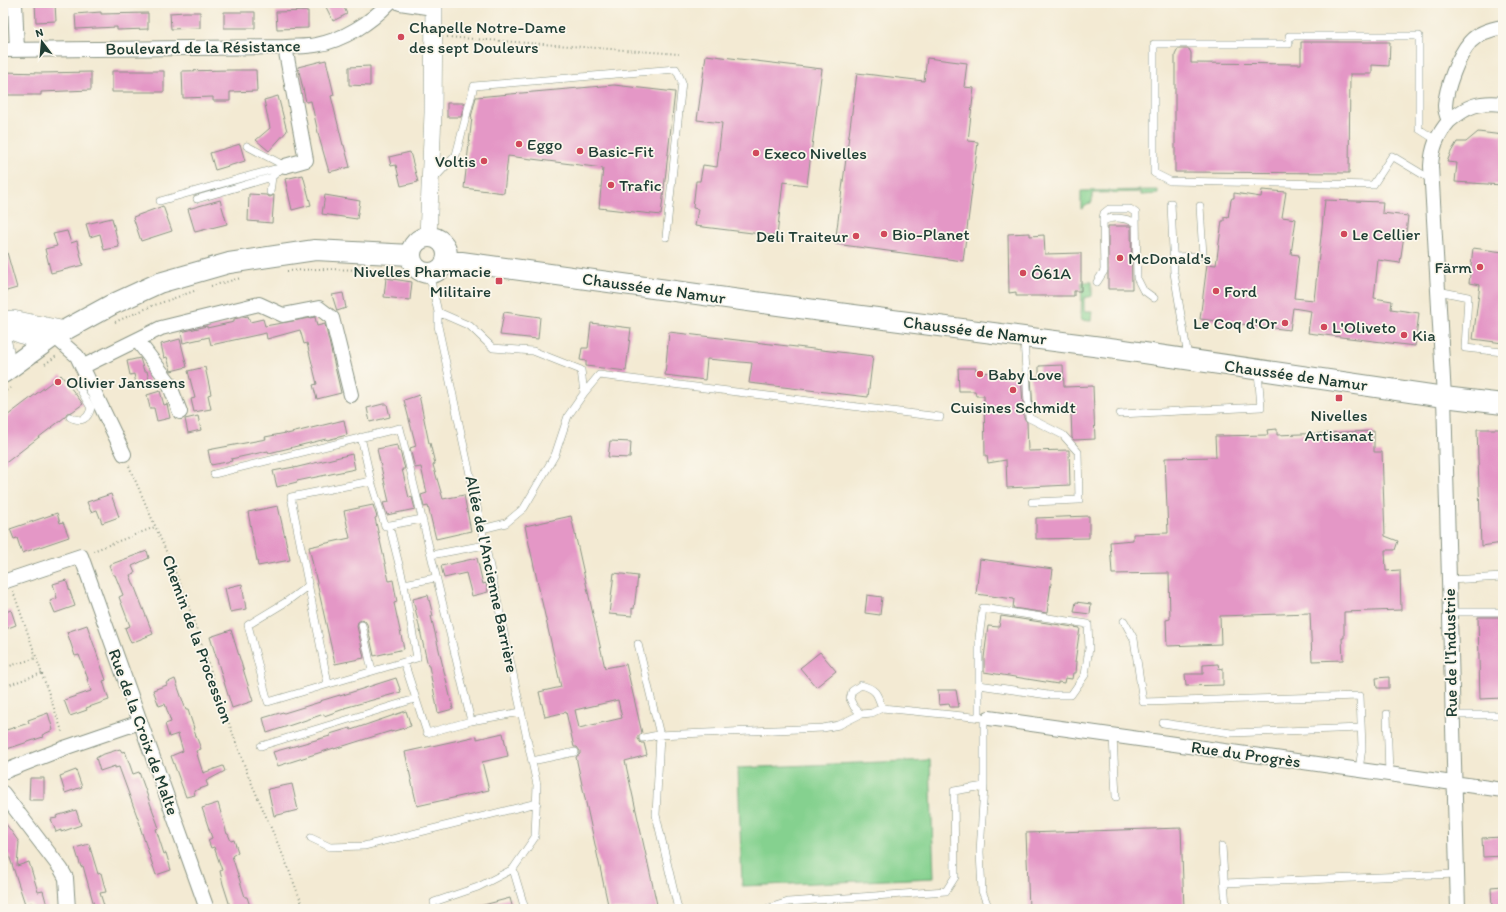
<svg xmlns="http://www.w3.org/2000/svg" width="1506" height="912" viewBox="0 0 1506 912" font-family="Itim,sans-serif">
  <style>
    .green { fill: #85d18f; stroke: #528762 }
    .building { fill: #e497c6; fill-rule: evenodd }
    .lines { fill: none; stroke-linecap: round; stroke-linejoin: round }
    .service-casing { stroke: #899484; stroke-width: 8 }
    .minor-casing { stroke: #899484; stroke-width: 16 }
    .tertiary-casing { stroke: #899484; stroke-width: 18 }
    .secondary-casing { stroke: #899484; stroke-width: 22 }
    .path { stroke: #899484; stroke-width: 2; stroke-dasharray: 1 3; stroke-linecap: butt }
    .service { stroke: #fff; stroke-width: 7 }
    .minor { stroke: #fff; stroke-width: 14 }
    .tertiary { stroke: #fff; stroke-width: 17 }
    .secondary { stroke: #fff; stroke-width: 20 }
    .poi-dot { fill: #d1495b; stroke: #fbf7ec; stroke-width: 1.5 }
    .labels { text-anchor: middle; stroke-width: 3.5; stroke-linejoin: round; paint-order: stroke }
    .poi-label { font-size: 17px; fill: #1f3d34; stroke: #fbf7ec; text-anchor: start }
    .street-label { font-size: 17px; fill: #1f3d34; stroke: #fbf7ec }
  </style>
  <rect width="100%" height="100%" fill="#fbf7ec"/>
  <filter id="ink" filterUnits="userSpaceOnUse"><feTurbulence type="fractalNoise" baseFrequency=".025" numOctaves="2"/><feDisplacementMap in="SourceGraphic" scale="8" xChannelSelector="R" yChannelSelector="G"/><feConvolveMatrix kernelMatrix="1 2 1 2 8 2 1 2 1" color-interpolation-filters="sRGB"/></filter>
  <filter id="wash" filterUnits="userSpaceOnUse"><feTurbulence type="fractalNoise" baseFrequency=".012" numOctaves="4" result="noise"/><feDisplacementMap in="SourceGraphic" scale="16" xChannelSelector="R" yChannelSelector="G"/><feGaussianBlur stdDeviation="0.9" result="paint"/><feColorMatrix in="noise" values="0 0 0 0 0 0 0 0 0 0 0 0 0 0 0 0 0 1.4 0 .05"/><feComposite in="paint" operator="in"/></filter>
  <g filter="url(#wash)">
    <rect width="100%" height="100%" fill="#f3ead3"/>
    <path class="green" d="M1158,190V194L1141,195V192L1092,193V202L1081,209V191Z
      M1082,282H1092V296L1084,298V311H1092L1091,321L1081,320Z
      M930,760L934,878L742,886L738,768Z"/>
    <g id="blocks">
      <path class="building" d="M35,3H55L56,21L36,22Z
        M324,3H342L347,14L333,21Z
        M308,11V28L277,29L276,12Z
        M101,12V14L148,13V29L117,30V27L76,29L75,14Z
        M185,12H200V28L171,29L170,13Z
        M224,12H255V28H224Z
        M1301,42H1390L1389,66L1372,65V74H1350L1349,173L1175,172V55L1178,49H1189L1191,53V63L1301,64Z
        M706,55L822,69L807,185L783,182L777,236L695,226L698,209L693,208L696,181H700L703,165L717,167L722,123L697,120Z
        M927,58L967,63L964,87L974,88L968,141L978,142L963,261L835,244L857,73L924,81Z
        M326,60L334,95L331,96L343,145H344L350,167L329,172L319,137L311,101L306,102L298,67Z
        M370,66V86L349,85V67Z
        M229,70H256L257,91L230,92V101H213V97L183,98L182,71Z
        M112,71H164V92H112Z
        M3,72L41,73L91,72V90L41,92V95H3Z
        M614,85L675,92L661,215L599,208L603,168L508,156L504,193L464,188L472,117H471L476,97Z
        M278,96L287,131L269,151L256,140L270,128L264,100Z
        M447,103H464L461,117H447Z
        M1478,132L1503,135V185L1455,182L1457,163L1447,162L1451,152L1457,142H1466Z
        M240,144L245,161L215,170L210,153Z
        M410,152L418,182L401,186L396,165L391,166L389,157Z
        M303,175L311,205L292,210L285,179Z
        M1262,190L1286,192L1282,217L1296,219L1291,254L1299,255L1294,298L1314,300L1325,200L1383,202L1382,213L1408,216L1406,235H1404L1400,263L1378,260L1374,298L1392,301L1391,309L1419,313L1415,346L1308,333L1311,311L1293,308L1290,330L1200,319L1207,264L1216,265L1222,221H1224V217L1228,218L1231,200L1232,198H1234V193L1261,197Z
        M249,194L266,195L270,197L274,195L272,223L248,221Z
        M325,195L360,201L357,219L322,214Z
        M220,200L227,224L195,232L188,209Z
        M163,206L172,231L141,241L133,217Z
        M112,218L119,247L104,250L100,234L90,237L86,224Z
        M1108,226H1131L1132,289H1108Z
        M67,231L71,243L77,241L83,265L51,273L45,249L57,246L53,234Z
        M1030,233V236L1044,235L1045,254L1081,253V291H1074V296H1016V292L1009,293L1008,234Z
        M1473,248L1503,252V343L1473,339L1480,285L1469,283Z
        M6,249L17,288L3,292V250Z
        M386,278L412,282L410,300L384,297Z
        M343,293L346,308L337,311L332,295Z
        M504,312L540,317L538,339L500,335Z
        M248,316L250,322L263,319L265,326L315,317L317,326L325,324L339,384L341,393L317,399L313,385L317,384L307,343L304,344L300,330L267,339L266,333L211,345L209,337L183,343L181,332L207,326V328L234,322V319Z
        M591,323L631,328L626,371L586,366V361L580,360L582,348H588Z
        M669,332L873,356L868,397L749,383L752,363L707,359L705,380L665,375Z
        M180,339L187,367L171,371L167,357L164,358L161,344Z
        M140,358L144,371H147L150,385L137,388L134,374L130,375L127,361Z
        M1063,365L1064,387L1093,386L1095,439L1074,440L1072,438L1071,413L1064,414V408L1033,410L1031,377L1039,376V366Z
        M205,367L211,394L208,395L211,409L194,412L191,399L195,398L188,371Z
        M958,368H976V373L1002,372L1003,378L1021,377L1024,418L1027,422L1028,451L1069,450L1070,485L1007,488L1006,460L988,463L987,456H985L984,396H976L975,391H959Z
        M61,375L83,404L72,412L67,413L65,417L3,465V419Z
        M160,391L164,405L167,404L170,418L157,421L154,408H150L147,395Z
        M419,395L429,443H430L435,464L433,465L443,499L464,495L471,531L436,539L428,506L424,507L421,495L427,493L421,467L415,468L410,448L416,446L404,400Z
        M383,404H387L390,417L370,422L367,408Z
        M198,416L201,430L188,433L185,419Z
        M344,420L347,435L327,440L326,439L269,453L268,451L231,459L232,461L211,465L208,450L266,439L265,437L286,433L287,434Z
        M1277,429V435L1374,431V452H1382L1385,536L1398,541L1395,550H1385L1386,571L1400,570L1401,610L1344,612V638H1342L1343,660L1312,661L1310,613L1220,616L1221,644L1167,646L1166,620L1170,619L1169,573L1112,574L1110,542L1133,540V534L1168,533L1165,458L1216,457L1215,436L1268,435L1267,430Z
        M1477,429H1503V543L1481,546Z
        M610,441L631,442L630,458L608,457Z
        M397,445L398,451H400L405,469H402L409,498L412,497L415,509L387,515L383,503L389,502L377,449Z
        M352,454L355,469L297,481V482L277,487L273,471L294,467V468Z
        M111,494L119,517L102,523L97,510L91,512L87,502Z
        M373,505L377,517L375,518L389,581L393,580L397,602L394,603L404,649L374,656L367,624L365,621L361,620L358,622L357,626L364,658L335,664L309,547L350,538L344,511Z
        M278,506L290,560L258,566L248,512Z
        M57,513L60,523L63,522L69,537L22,553L17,538L14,539L10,529Z
        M571,516L605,668L626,664L642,733L638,736V739L641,743H644L647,755L625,761L658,909H609L576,757L580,754V751L577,747H574L566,712L545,717L539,692L561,687L525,526ZM618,700L622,718L579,728L575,710Z
        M1089,516V538L1036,539V518Z
        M147,551L149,558L132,566L135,573L130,575L153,634L131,643L125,628L130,626L119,597L123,595L115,575H113L109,565Z
        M477,558L483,584L486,583L488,592L472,596L466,573L444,578L441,566Z
        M980,559L1053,569L1047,613L1013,608L1014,599L976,594Z
        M614,573L638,576L634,609L632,608V616L609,614Z
        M66,580L75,606L55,613L50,601L57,598L53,584Z
        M242,584L246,609L230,612L225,588Z
        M428,595L433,616H431L453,709L438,713L429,666H428L413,599Z
        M867,595L882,597L880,615L865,613Z
        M1076,602L1091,604L1090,614L1074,612Z
        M11,610L16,625L3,630V613Z
        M1001,616L1080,628L1075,662H1077L1076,673H1073L1072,679L1065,678L1064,683L1058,682V684L984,672V658L988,626L999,627Z
        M1478,617H1503V698L1480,699Z
        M87,625L106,680L103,681L109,700L86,708L87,710L70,716L64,700L91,691L87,679H88L79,655L75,656L67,632Z
        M231,630L253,701L232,708L210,637Z
        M820,652L836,671L816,687L800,668Z
        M1218,664L1219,669L1223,668V685L1186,686L1185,674H1203V665Z
        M1389,677V688H1377L1376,678Z
        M396,678L401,692L344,708V709L324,716V714L267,733L263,718L283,712L284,713L320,702V701L340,695V696Z
        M175,679L186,710H188L194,728H193L201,749L196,751L203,773L223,766L225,771L206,781L208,786L194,791L195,795L186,797L171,756L183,751L178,734L169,737L165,724L171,722L165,704L159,706L153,690L167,685L166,683Z
        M938,690H956L959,707H950L949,704L939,705Z
        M406,711L411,726L391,732V731L334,749V748L278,766L273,752L330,736V734L350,728L351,730Z
        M48,713L53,730L42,735L43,737L7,749L3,738V731L29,723L28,720Z
        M503,733L508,756L482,762L489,790L417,806L405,752L477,736V739Z
        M120,749L122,752L125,751L133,774L139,772L159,828L156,829L164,854L166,853L171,870L156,875L140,827H141L119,767L115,768V766L100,771L96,758L101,755Z
        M76,770L82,787L65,793L60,776Z
        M30,778H44V800H29Z
        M292,784L298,810L274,816L268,789Z
        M218,803L227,834H228L231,841L234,840L238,852L232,856L245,897H247L251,909H231L223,884L220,871L222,870L214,847L211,848L208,840L212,838L202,808Z
        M76,810L81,825L61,832V830L56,832L51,819L57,818L56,816Z
        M3,820L19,842L17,866L29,862L38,892L43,891L48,909H34L32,903L25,904L9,855L3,854Z
        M1181,828L1184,909H1029L1026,833Z
        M1503,837V856L1483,857L1482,838Z
        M89,844L98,874L101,873L106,892L100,893L105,909H95L83,866L81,867L75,848Z
        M1503,886V908L1492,909L1491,887Z
        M510,898L513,909H480V906Z"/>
    </g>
  </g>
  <g filter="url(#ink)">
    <use href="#blocks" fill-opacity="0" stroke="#899484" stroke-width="1"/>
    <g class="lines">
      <defs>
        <path id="service" d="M247,146L285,166
          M433,180L456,155L474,86L676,69L682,82L666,237
          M1432,180L1392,156L1373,185L1170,181L1154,173V44H1289V36H1419V129L1436,140
          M270,192L272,177
          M197,199L272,177L282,168
          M160,201L285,166
          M1171,203L1174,273L1188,357
          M1103,221C1113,216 1127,218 1136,223
          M1173,257L1203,256L1200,206
          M429,273L438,312V326L537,785L535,837L513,869L478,887L434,902L436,909
          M1097,282L1104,271L1103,218L1104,213L1109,209H1130L1136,213L1137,278L1143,290L1154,298
          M1438,291L1468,297L1465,348L1503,352
          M438,312L470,326L493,348L533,351L581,370L584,393L568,416L555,455L524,508L506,523L482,529
          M1024,339L1029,418L1063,435L1078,452L1079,500L1032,502
          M584,393L599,375L940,417
          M1120,414L1261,407L1258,372
          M70,417C82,423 88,419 91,408L77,384L87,378
          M214,474L400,428L431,555L485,545
          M371,481L385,526L422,519
          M389,525L404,584
          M1449,580L1503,577
          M309,585L286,602L248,625L268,702L417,658L404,584L435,578
          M1449,612H1503
          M1124,621L1134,639L1143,702L1360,696L1362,748L1359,770
          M362,625L372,671
          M638,644L660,735L656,815L678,909
          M404,662L427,733L471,721L431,555
          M328,684L291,497L371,481L361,437
          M979,685L1048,695H1071L1085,675L1089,648L1088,624L983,608L979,638V717
          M882,708C877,693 876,689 861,685L852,691L850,699L854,707L861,714L872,713L882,708L983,718
          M1387,714L1389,775
          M1452,715H1503
          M471,721L521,712
          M1163,723L1231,733L1361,728
          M1113,736L1116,797
          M643,738L658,735L823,728L839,725L861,714
          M261,746L415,699
          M532,761L575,752
          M984,786L980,852L982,891L989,909
          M311,838L330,847L364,846L537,803
          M1222,846L1226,909
          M513,869L525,909
          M1224,883L1457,874
          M766,909L788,902L946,891L955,877L954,791L984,786V718"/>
        <path id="minor" d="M15,3L17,50
          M400,3L433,8
          M285,47L306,160L285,166
          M3,50L285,47C295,46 306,47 316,45C344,40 370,23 389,3
          M1449,121C1467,106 1479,101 1503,104
          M54,336L77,356L124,454
          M137,340L168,381L180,412
          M82,367L161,328L259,304L283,315L319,308L332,318L351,395
          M3,582L81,556L207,909
          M989,718L1503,790
          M3,772L67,747L140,722
          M3,793L61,869L66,878L68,909
          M1458,909L1444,397L1431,166C1432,148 1437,135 1449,121C1447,116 1445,111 1445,106C1446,88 1458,56 1470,42C1478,33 1491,29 1503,27"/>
        <path id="tertiary" d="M428,237L433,113L434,3
          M3,320L13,319L65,330
          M3,328L44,343
          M3,343L5,352V371"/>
        <path id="secondary" d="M411 255a18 18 0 1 1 36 0a18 18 0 1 1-36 0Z
          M447,260L807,309L1117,349L1444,397L1503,404
          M3,373L54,336L111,305L159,283L229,263L315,250L411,255"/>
      </defs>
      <use href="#service" class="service-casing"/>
      <use href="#minor" class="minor-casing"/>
      <use href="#tertiary" class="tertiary-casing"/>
      <use href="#secondary" class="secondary-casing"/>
      <path class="path" d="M447,37L679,54
        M377,270L404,273L420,271
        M287,271L317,269L372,270
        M211,286L241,278
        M115,322L152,306L197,290
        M45,364L58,355
        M3,393L10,388
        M129,466L183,590L226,715L248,775L285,860L304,909
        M93,551L155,527
        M13,591L63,734
        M3,668L36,658
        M3,687L42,673"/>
      <use href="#service" class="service"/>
      <use href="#minor" class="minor"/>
      <use href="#tertiary" class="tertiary"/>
      <use href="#secondary" class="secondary"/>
    </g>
  </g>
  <g class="poi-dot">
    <circle cx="401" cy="37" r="4"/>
    <circle cx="519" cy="144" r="4"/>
    <circle cx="580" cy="151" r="4"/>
    <circle cx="756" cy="153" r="4"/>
    <circle cx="484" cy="161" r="4"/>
    <circle cx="611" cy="185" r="4"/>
    <circle cx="884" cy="234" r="4"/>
    <circle cx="1344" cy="234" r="4"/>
    <circle cx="856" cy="236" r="4"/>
    <circle cx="1120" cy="258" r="4"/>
    <circle cx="1480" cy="267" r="4"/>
    <circle cx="1023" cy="273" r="4"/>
    <rect x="495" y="277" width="8" height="8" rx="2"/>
    <circle cx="1216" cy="291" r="4"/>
    <circle cx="1285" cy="323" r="4"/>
    <circle cx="1324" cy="327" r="4"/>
    <circle cx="1404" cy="335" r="4"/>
    <circle cx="980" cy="374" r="4"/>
    <circle cx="58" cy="382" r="4"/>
    <circle cx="1013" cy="390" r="4"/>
    <rect x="1335" y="394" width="8" height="8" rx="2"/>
  </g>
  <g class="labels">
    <g class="poi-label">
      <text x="409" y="33">Chapelle Notre-Dame<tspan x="409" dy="20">des sept Douleurs</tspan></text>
      <text x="527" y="150">Eggo</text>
      <text x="588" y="157">Basic-Fit</text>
      <text x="764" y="159">Execo Nivelles</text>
      <text x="476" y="167" text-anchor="end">Voltis</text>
      <text x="619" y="191">Trafic</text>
      <text x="892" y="240">Bio-Planet</text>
      <text x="1352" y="240">Le Cellier</text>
      <text x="848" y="242" text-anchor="end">Deli Traiteur</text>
      <text x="1128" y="264">McDonald's</text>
      <text x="1472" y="273" text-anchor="end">Färm</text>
      <text x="491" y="277" text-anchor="end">Nivelles Pharmacie<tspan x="491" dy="20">Militaire</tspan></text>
      <text x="1031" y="279">Ô61A</text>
      <text x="1224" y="297">Ford</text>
      <text x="1277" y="329" text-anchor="end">Le Coq d'Or</text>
      <text x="1332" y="333">L'Oliveto</text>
      <text x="1412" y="341">Kia</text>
      <text x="988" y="380">Baby Love</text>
      <text x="66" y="388">Olivier Janssens</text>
      <text x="1013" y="413" text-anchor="middle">Cuisines Schmidt</text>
      <text x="1339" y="421" text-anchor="middle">Nivelles<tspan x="1339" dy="20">Artisanat</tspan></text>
    </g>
    <g class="street-label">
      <text transform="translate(203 47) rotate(-1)" y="6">Boulevard de la Résistance</text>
      <text transform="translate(654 288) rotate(8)" y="6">Chaussée de Namur</text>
      <text transform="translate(975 330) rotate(7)" y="6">Chaussée de Namur</text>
      <text transform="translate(1296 375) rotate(8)" y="6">Chaussée de Namur</text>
      <text transform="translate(492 574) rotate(78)" y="6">Allée de l'Ancienne Barrière</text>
      <text transform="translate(198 639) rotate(70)" y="6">Chemin de la Procession</text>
      <text transform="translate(1450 653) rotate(-91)" y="6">Rue de l'Industrie</text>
      <text transform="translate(144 732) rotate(70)" y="6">Rue de la Croix de Malte</text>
      <text transform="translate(1246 754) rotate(8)" y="6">Rue du Progrès</text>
    </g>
  </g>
  <rect width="1506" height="912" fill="none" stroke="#fbf7ec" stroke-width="16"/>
  <g transform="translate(42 42) rotate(344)" stroke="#fbf7ec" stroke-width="3" paint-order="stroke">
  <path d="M0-3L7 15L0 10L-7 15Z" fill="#1f3d34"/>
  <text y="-6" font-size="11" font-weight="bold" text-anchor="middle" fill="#1f3d34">N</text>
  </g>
</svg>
